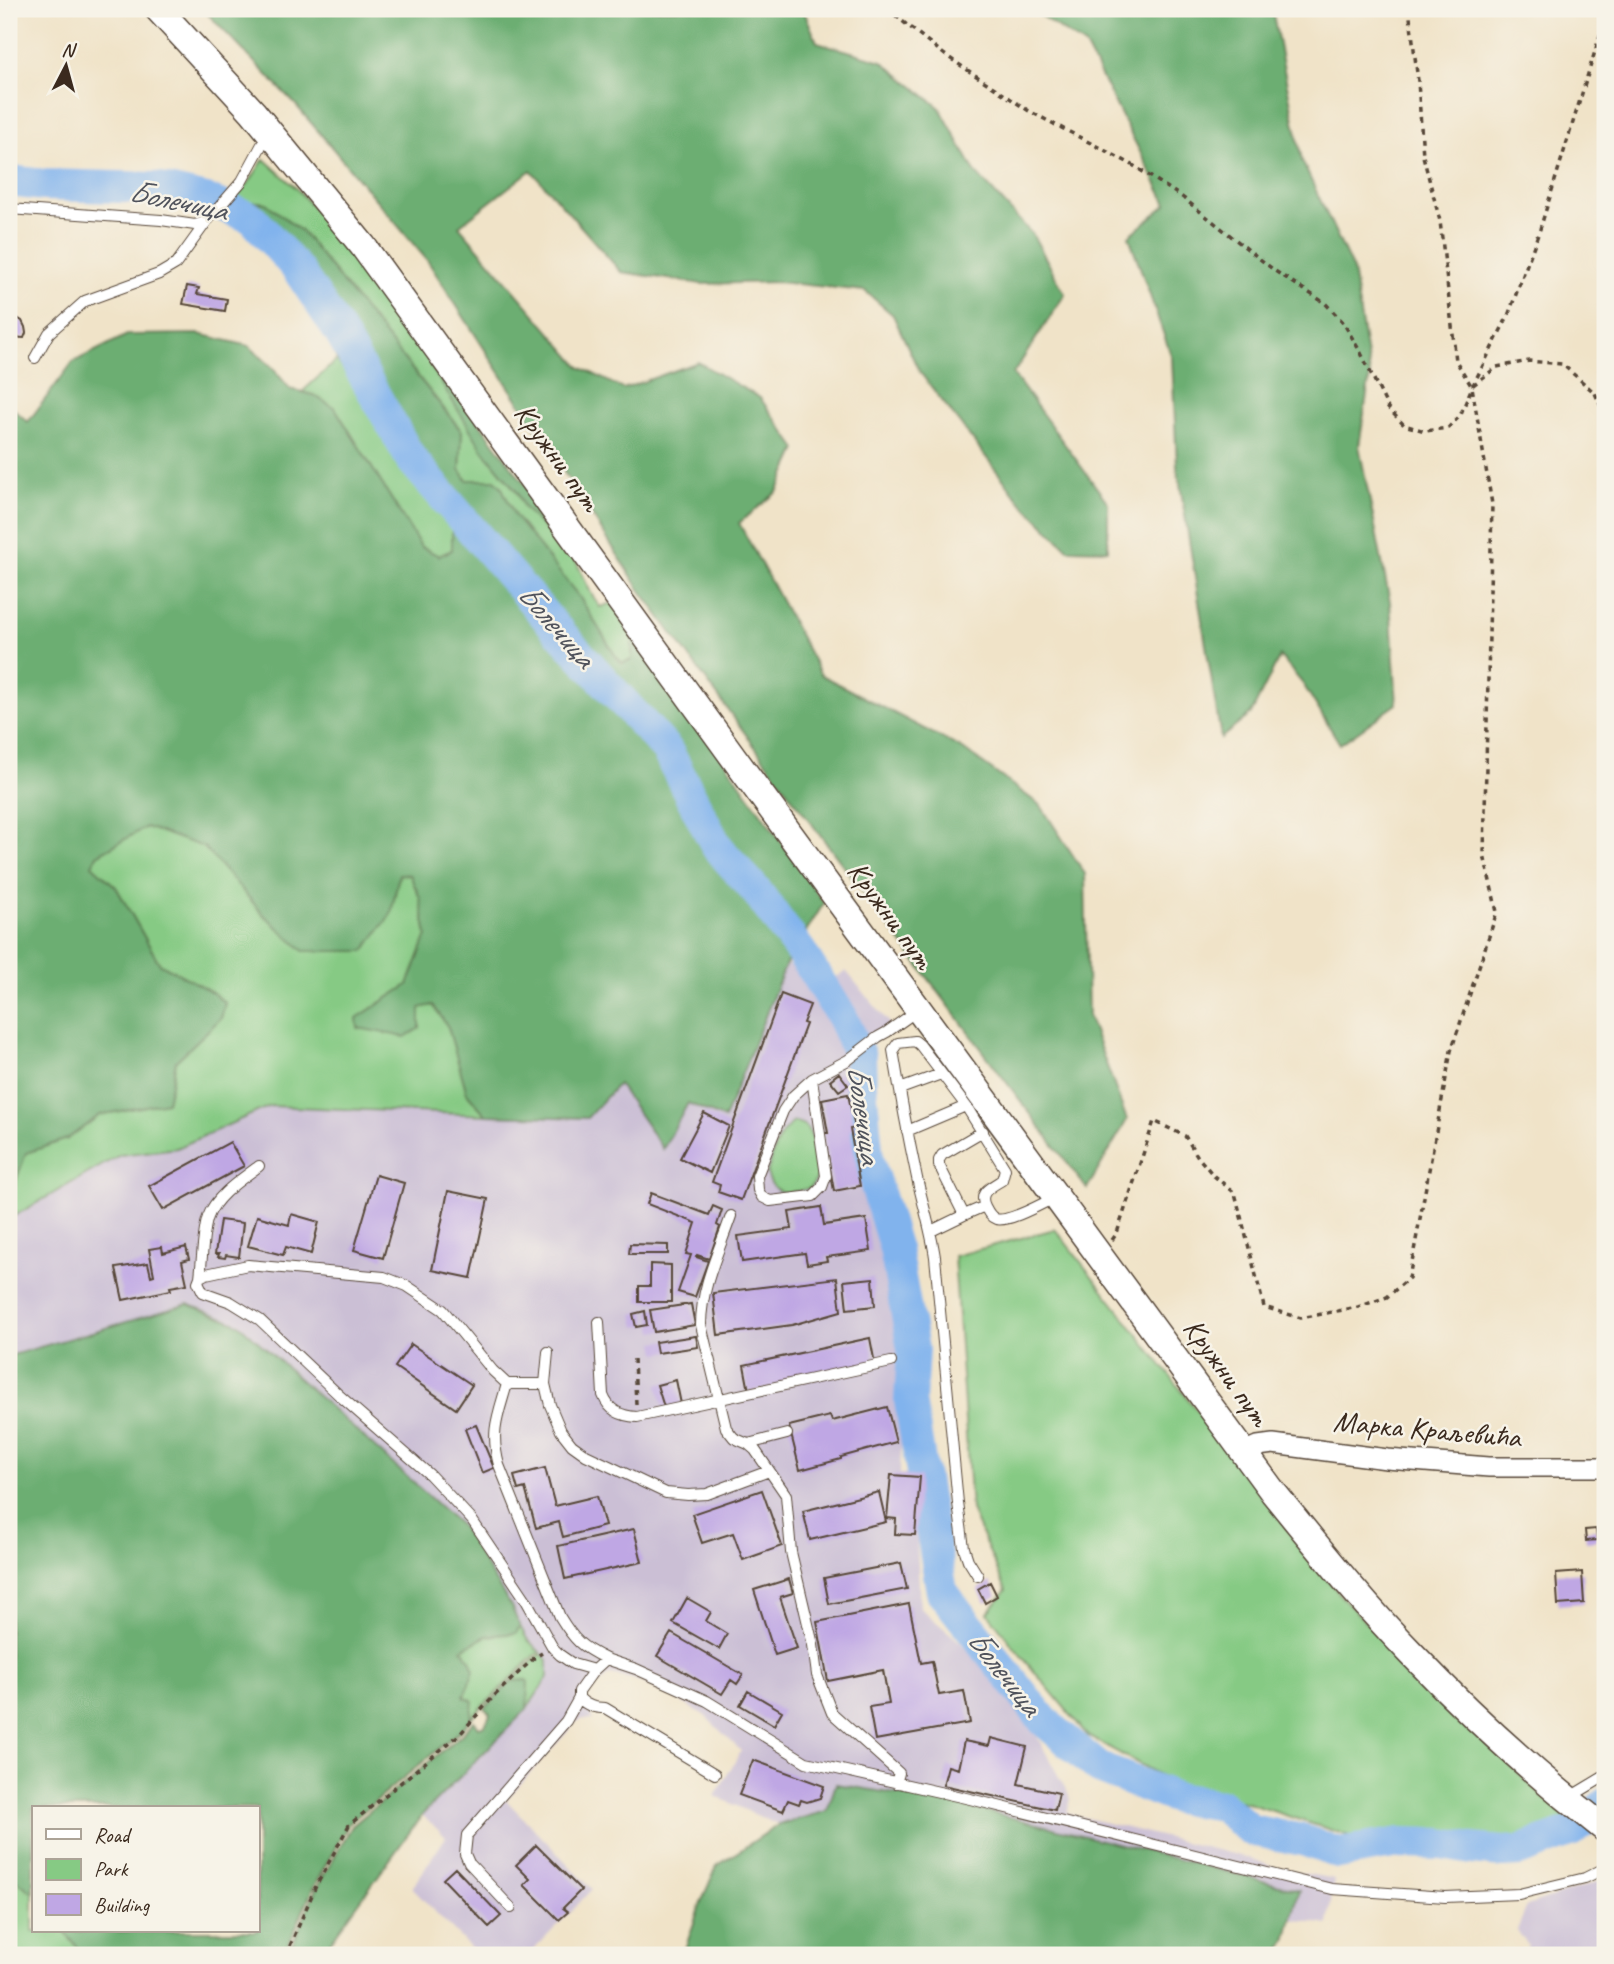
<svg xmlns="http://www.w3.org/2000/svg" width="1614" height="1964" viewBox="0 0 1614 1964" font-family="Caveat,sans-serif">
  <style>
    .industrial { fill: #cbbfd5 }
    .green { fill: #86ca84; stroke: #607a51; stroke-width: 2 }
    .forest { fill: #6cae72; stroke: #546c48; stroke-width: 2 }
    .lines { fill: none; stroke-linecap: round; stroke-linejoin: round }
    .river { stroke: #81b3ed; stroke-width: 32 }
    .building { fill: #bfa7e4 }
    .service-casing { stroke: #564638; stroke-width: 12 }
    .minor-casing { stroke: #564638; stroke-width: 22 }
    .secondary-casing { stroke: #564638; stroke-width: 29 }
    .path { stroke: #564638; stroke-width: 3.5; stroke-dasharray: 5 5; stroke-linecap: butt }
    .service { stroke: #fff; stroke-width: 10 }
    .minor { stroke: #fff; stroke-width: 19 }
    .secondary { stroke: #fff; stroke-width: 26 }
    .labels { text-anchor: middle; stroke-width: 5; stroke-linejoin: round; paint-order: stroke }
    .street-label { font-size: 30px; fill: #3b2a1e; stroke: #f7f3e8 }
    .water-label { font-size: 32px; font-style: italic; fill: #50535c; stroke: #f7f3e8 }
  </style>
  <rect width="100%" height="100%" fill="#f7f3e8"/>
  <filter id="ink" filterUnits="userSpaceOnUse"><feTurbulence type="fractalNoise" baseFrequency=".0143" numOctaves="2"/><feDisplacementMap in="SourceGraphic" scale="14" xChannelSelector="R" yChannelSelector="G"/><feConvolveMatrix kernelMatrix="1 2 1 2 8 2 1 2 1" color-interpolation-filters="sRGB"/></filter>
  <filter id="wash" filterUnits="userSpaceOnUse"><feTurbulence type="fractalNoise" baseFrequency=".00686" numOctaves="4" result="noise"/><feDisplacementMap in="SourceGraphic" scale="28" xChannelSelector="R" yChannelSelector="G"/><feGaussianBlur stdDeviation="1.57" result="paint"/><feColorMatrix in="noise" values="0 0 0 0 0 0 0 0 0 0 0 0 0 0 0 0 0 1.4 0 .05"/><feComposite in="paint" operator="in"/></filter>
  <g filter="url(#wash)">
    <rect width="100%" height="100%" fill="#f0e3c8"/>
    <path class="industrial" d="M786,964L830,981L846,971L889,1023L881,1035L862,1055L876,1197L904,1365L900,1474L922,1476L917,1546L920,1608L960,1642L1022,1709L1071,1799L1067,1813L1252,1859L1276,1868L1334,1879L1328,1925L1291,1919L1298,1890L962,1805L836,1784L827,1810L778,1825L715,1796L741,1751L704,1715L666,1693L633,1679L609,1675L585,1696L593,1720L583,1719L576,1722L506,1800L592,1889L529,1955H477L412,1888L446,1837L422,1815L527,1709L548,1677V1660L527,1639L511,1606L460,1525L188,1304L9,1356V1219L120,1155L177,1148L270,1106L421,1113L587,1118L618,1084L662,1148L688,1103L724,1119Z
      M1605,1879V1955H1523L1528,1946L1517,1930L1527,1906Z"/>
    <path class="green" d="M264,159L296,188L353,254L433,360L483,450L517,492L524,508L549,533L558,546L566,540L591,593L600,607L612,603L639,639L632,643V660L622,663L615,655L580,598L515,516L501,486L495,480H467L460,470L462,431L303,233L265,203L254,202L245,223L219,217L248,184Z
      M337,360L413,467L452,510V550L439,556L421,547L335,408L313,395L302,392Z
      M147,827L204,847L264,915L391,914L399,874L410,875L420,898L427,935L408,985L357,1018L433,1005L448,1027L467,1093L486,1115L270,1106L177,1148L120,1155L9,1219V1188H13L26,1153L67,1139L100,1115L167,1102L176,1061L221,1018L225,1003L212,992L159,963L116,887L91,865L97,855Z
      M794,1122C798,1123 801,1123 805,1126C811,1131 821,1160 820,1168C820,1176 815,1182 810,1188C789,1193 774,1199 767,1173C773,1155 776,1133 794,1122Z
      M1055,1229L1185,1395L1341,1596L1439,1699L1574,1825L1507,1839L1438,1830L1368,1842L1254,1805L1174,1783L1088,1736L1013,1646L988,1613L1006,1590L971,1510L954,1256Z
      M520,1626L527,1639L540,1652L533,1657L471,1718V1699L464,1697L470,1660L462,1649L486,1636L516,1633Z
      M542,1654L548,1660V1677L527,1709L526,1680L512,1681L535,1659Z
      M9,1874L33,1893V1931H64L84,1955H9Z"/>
    <path class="forest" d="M203,9H803L817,42L882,61L940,108L975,172L1033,235L1065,294L1013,374L1108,503V550L1068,549L1021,502L919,371L893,315L865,291L778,282L702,284L621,272L531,170L459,226L580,367L623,389L698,362L760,398L797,449L777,492L739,523L821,675L963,749L1041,806L1085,874L1088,1015L1127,1120L1087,1189L793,799L639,588L427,260L296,105Z
      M1031,9H1272L1302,161L1353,270L1370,375L1359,446L1390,602L1397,704L1340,744L1303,684L1280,656L1251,714L1221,738L1177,466L1172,358L1129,236L1167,204L1086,47Z
      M254,202L266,203L303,233L462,432L460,469L467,480H495L501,486L515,516L580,598L615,655L622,663L632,660V643L635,638L639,639L824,903L786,964L724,1119L688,1103L663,1149L618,1084L587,1118L486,1115L467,1093L448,1027L433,1005L420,1008V1028L405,1037L358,1028L357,1018L408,985L427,935L420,898L410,875L399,874L391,914L364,951H304L264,915L204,847L146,827L97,855L92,865L116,887L159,963L212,992L225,1003L221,1018L176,1061L167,1102L100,1115L67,1139L26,1153L13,1189L9,1188V405L28,422L73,362L127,335L199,334L249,346L272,367L290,389L313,395L335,408L421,547L439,556L452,550V510L413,468L337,360L318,312L245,223Z
      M433,360L566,540L563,544L558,546L549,533L524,508L517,492L483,450L430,365Z
      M188,1304L239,1324L460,1525L511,1606L520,1626L516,1633L486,1636L462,1649L470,1660L474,1670L464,1697L473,1701L471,1718L459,1732L349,1823L313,1888L284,1955H84L64,1931H257V1808H33V1893L9,1874V1356Z
      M526,1680L528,1682L527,1709L422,1815L321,1955H288L316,1889L352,1826L461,1735L474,1721L479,1727L485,1725L490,1715L485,1708L512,1681Z
      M836,1784L962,1805L1299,1890L1286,1941L1277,1955H683L701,1902L717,1866L778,1825L827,1811Z"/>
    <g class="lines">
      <path class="river" d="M9,181L44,185L156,188L207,200L252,218L298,270L340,333L411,459L554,626L667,750L717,847L757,892L801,952L842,1017L860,1057L861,1086L868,1159L895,1249L913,1349L910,1401L942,1592L1044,1721L1099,1768L1176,1798L1221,1805L1250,1830L1303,1840L1338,1853L1400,1843L1442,1844L1472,1849L1503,1852L1519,1851L1573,1831L1605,1804"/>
    </g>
    <g id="blocks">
      <path class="building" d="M187,286L199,288L197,294L227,299L225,311L183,304Z
        M9,313L22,321L25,327L26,333L24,338L11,337L9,335Z
        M781,994L810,1005L803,1023L806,1024L741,1200L718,1192L720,1185L712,1182Z
        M839,1073L848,1085L839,1091L830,1080Z
        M848,1094L855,1128L850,1129L860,1186L834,1191L824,1133H828L822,1099Z
        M704,1113L729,1126L710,1173L680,1158Z
        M230,1142L244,1166L163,1210L149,1186Z
        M376,1175L404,1183L383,1258L354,1250Z
        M448,1191L488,1199L471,1278L432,1270Z
        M651,1193L709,1215L713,1206L722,1210L717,1225L720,1227L709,1259L697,1255L696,1257L708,1261L695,1297L678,1292L691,1255L686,1254L696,1223L647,1204Z
        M821,1207L824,1225L866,1219L871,1251L826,1257L827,1261L807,1264L805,1253L742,1262L738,1236L792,1229L789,1212Z
        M291,1214L319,1222L311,1254L286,1247L283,1255L248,1246L257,1216L289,1225Z
        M220,1220L243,1223L239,1257L226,1255L225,1258L218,1257L219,1254H215Z
        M630,1244L668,1245V1254H629Z
        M162,1247L163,1253L186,1247L189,1259L182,1261L187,1284L170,1287L171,1290L123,1300L116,1268L148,1263L151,1276L154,1275L149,1249Z
        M650,1264L671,1265V1302H639V1286H650Z
        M837,1278L841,1311L792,1325L718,1335L713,1293Z
        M873,1278L875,1306L847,1309L844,1281Z
        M691,1304L695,1325L654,1332L650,1310Z
        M645,1311L647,1325L636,1327L633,1314Z
        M696,1336L698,1347L657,1353L655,1342Z
        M870,1338L875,1364L749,1391L744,1365Z
        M411,1344L472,1385L456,1409L395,1367Z
        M676,1380L681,1404L664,1407L657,1385Z
        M887,1407L896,1442L841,1457V1459L800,1470L789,1426L830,1416L832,1421Z
        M476,1425L494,1468L482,1473L465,1429Z
        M545,1468L555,1506L597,1496L605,1526L563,1537L559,1522L536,1528L525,1488L518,1490L514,1476Z
        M891,1475L920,1477L915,1535L895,1534L896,1519L887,1518Z
        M762,1490L782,1546L743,1560L733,1533L702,1543L692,1514Z
        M879,1492L886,1522L810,1540L803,1511Z
        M634,1529L642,1562L565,1579L558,1546Z
        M1596,1529L1597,1540L1586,1541L1585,1530Z
        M901,1563L907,1589L829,1604L824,1578Z
        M1582,1572L1584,1603L1558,1605L1556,1574Z
        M789,1579L793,1593L780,1597L797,1648L775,1655L754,1590Z
        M990,1582L997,1596L985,1603L978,1589Z
        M687,1598L711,1612L706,1621L727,1634L719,1649L673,1623Z
        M909,1604L921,1663L932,1661L939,1695L964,1691L970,1723L875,1740L869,1707L889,1704L883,1670L828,1681L817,1622Z
        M671,1633L743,1675L737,1684L731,1680L722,1694L657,1656Z
        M748,1691L782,1711L774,1725L740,1705Z
        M991,1738L1027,1747L1018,1784L1059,1793L1055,1810L943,1785L948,1766L958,1769L964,1741L989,1746Z
        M753,1760L824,1786L820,1798L807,1802L801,1800L799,1804L788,1800L783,1811L739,1795Z
        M536,1845L581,1890L563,1908L568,1912L559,1920L524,1885L530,1879L516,1865Z
        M455,1868L501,1916L489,1927L443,1879Z"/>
    </g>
  </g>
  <g filter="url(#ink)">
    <use href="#blocks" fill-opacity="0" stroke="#564638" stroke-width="2"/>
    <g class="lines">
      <defs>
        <path id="service" d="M9,209L161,220L195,225L207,221
          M35,358L49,333L85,301L159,274L176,264L207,221L242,181L267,135
          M812,1079L826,1176L822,1187L813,1196L770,1201L762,1197L758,1190L757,1176L783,1111L793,1096L812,1079L848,1060L878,1037L887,1032L918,1010
          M900,1089L941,1074
          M907,1131L966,1106
          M964,1215L985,1206C988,1212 990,1217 996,1219C1009,1223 1043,1203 1056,1197
          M731,1216C719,1251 701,1287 701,1325L726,1428L734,1438L748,1444L755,1450L786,1495L791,1552L813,1645L817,1675L832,1713L899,1773L896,1783
          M931,1231L964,1215L939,1165V1160L942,1155L983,1131
          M200,1277C202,1262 203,1229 208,1217C216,1195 242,1179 259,1166
          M599,1322L603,1395C609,1411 621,1416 637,1417L891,1362
          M548,1352L545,1384L550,1405L561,1431L572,1445L586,1455L666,1493L688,1495L707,1494L769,1471
          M507,1384C498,1416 490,1431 499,1465L560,1617C574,1640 581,1647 606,1659
          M545,1384H507L493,1371L443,1310L407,1286L384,1277L248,1265L206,1274L200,1277L198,1282L203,1292L231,1302L260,1320L340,1396L430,1475L472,1520L526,1600L553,1648L560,1655L573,1664L594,1670L606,1659L636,1669L707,1701L806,1762L970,1799L1332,1889L1445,1897L1519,1894L1585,1878L1605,1868
          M748,1444L787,1434
          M978,1576L968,1560L964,1548L958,1503L935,1257C931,1230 923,1205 917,1178C908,1136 900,1093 893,1050L898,1043L915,1041L920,1045L966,1106L1005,1169L1002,1180C991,1187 978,1192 985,1206
          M594,1670L579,1691V1698C587,1706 594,1708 605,1708L715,1774
          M1570,1797L1605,1776
          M511,1908L469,1863L465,1854L467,1835L566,1721L579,1698"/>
        <path id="minor" d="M1244,1452L1258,1446L1273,1444L1387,1459L1489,1467H1605"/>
        <path id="secondary" d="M158,9L253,112L363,246L734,758L1273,1492C1318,1547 1362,1603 1412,1654C1472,1717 1537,1776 1605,1829"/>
      </defs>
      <use href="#service" class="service-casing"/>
      <use href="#minor" class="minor-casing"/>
      <use href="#secondary" class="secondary-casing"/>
      <path class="path" d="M887,9L945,55L1029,111L1131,164L1182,197L1275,271L1325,303L1343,322L1361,353L1388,408L1404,425L1425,431L1448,428L1460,416L1472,387L1508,316L1540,229L1605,19
        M1473,385L1497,367L1529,361L1562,364L1595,393L1605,416
        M1112,1240L1117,1233L1154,1121L1185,1136L1198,1157L1214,1176L1235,1193L1264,1307L1301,1318L1358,1307L1387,1297L1409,1278L1451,1051L1497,912L1484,855L1492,504L1472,387L1456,361L1440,221L1423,156L1418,81L1409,9
        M634,1359L636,1404
        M286,1955L315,1888L349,1825L460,1734L494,1696L534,1658L542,1653"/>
      <use href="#service" class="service"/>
      <use href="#minor" class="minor"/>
      <use href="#secondary" class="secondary"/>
    </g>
  </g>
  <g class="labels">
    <g class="street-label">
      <text transform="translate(558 457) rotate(54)" y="10">Кружни пут</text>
      <text transform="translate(891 915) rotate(54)" y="10">Кружни пут</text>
      <text transform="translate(1227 1372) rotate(54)" y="10">Кружни пут</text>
      <text transform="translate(1427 1429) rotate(5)" y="10">Марка Краљевића</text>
    </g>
    <g class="water-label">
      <text transform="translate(178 200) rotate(12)" y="11">Болечица</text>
      <text transform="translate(557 625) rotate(49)" y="11">Болечица</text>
      <text transform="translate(865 1114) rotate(82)" y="11">Болечица</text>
      <text transform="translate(1005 1672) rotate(52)" y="11">Болечица</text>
    </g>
  </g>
  <rect width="1614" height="1964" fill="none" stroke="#f7f3e8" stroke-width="35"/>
  <rect x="32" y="1806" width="228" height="126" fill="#f7f3e8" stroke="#aca397" stroke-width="2"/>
  <rect x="46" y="1829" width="35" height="10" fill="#ffffff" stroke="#aca397" stroke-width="2"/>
  <text x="94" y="1842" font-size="21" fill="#3b2a1e">Road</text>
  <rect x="46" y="1859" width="35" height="21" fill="#86ca84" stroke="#aca397" stroke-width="2"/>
  <text x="94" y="1876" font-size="21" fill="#3b2a1e">Park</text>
  <rect x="46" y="1894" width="35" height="21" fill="#bfa7e4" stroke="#aca397" stroke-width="2"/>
  <text x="94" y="1912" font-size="21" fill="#3b2a1e">Building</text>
  <g transform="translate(66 66) rotate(6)" stroke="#f7f3e8" stroke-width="5" paint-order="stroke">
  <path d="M0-5L12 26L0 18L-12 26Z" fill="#3b2a1e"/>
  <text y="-10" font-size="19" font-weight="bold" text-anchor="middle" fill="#3b2a1e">N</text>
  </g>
</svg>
